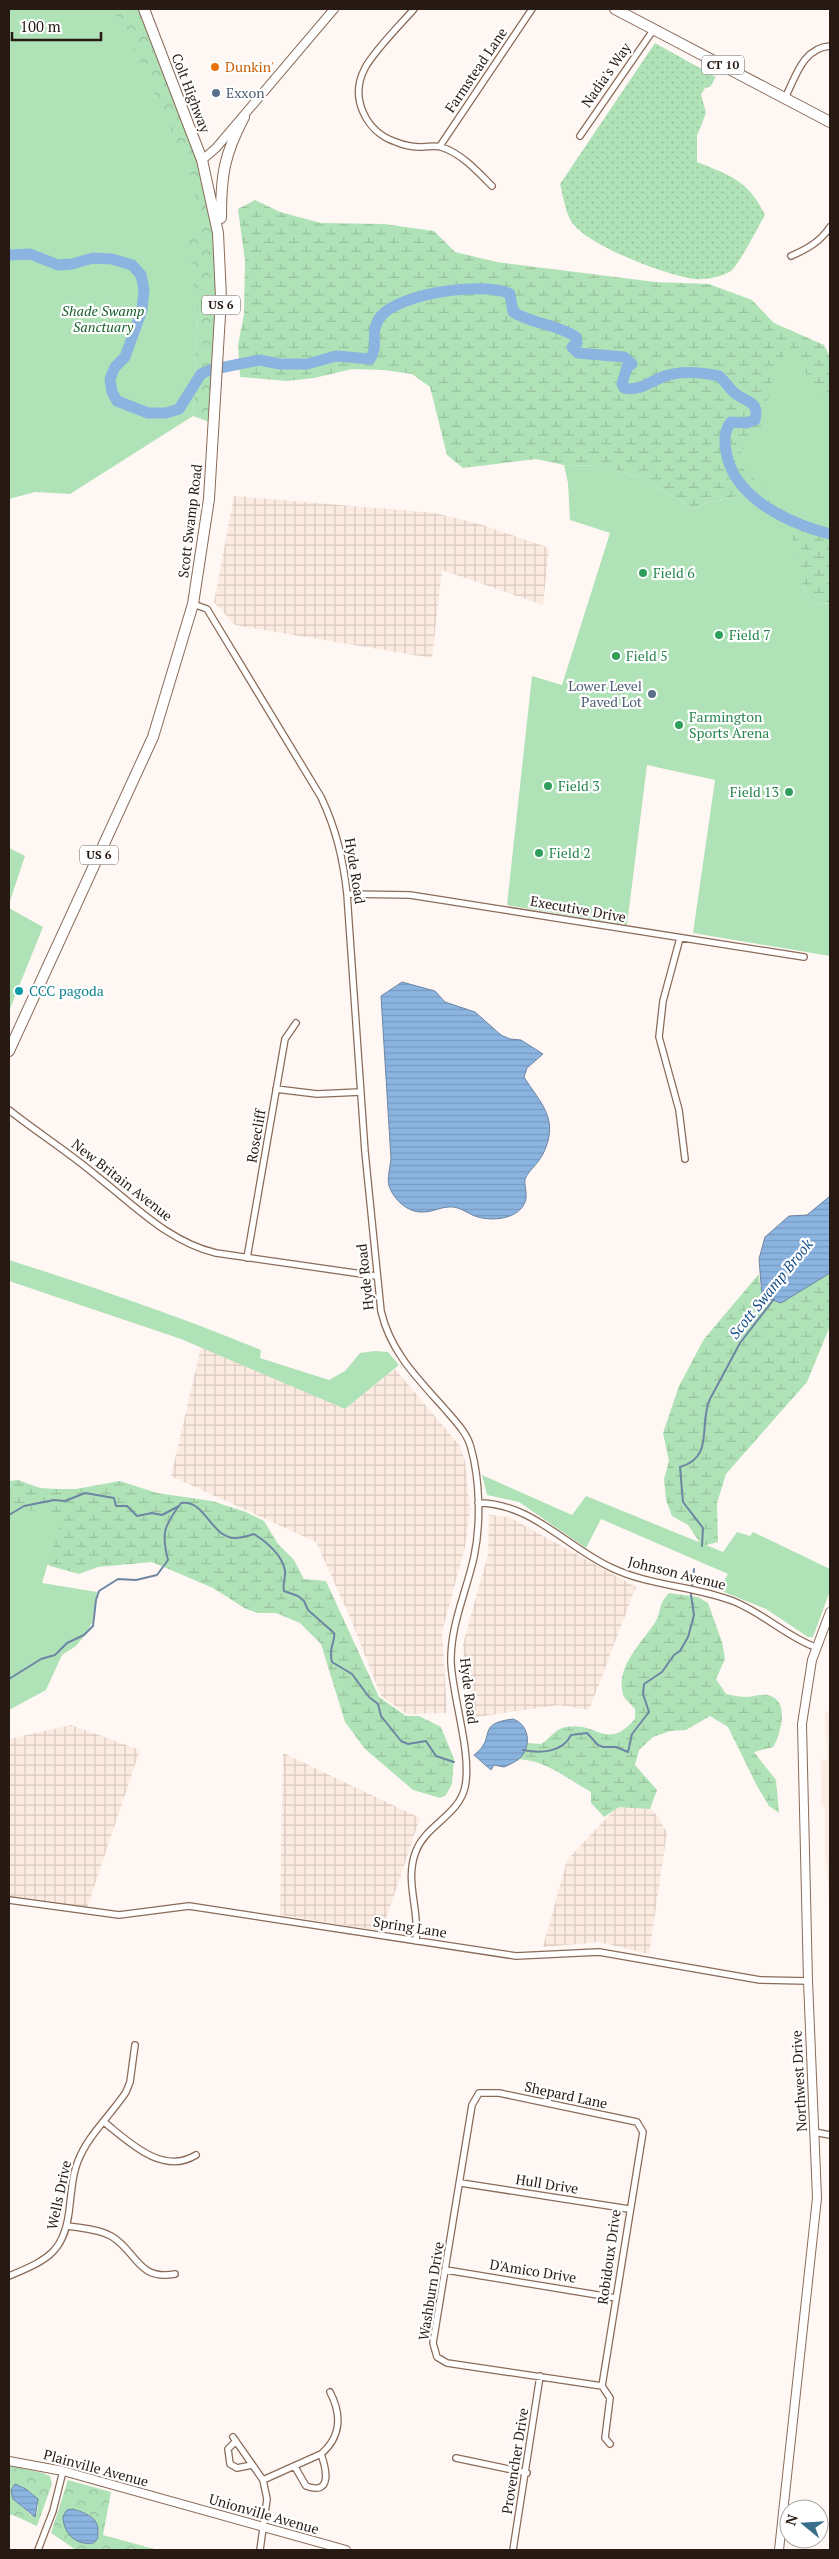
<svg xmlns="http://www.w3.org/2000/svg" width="839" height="2559" viewBox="0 0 839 2559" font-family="'PT Serif',serif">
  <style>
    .industrial { fill: url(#industrial-grid) }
    .built { fill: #fcebe1 }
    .grass { fill: url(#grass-dots) }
    .forest { fill: url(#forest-crowns); fill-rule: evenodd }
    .wetland { fill: url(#wetland-marsh) }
    .green { fill: #b0e2b7 }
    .water { fill: url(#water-rules); stroke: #6d86a3 }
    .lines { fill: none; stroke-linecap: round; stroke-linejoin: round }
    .stream { stroke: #6d86a3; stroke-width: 2 }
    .river { stroke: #8bb4e1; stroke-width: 11 }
    .minor-casing { stroke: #896b58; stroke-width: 8 }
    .secondary-casing { stroke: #896b58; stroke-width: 10 }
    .trunk-casing { stroke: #896b58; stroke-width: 12 }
    .minor { stroke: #fff; stroke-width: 5.5 }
    .secondary { stroke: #fff; stroke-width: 8 }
    .trunk { stroke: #fff; stroke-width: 10 }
    .food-dot { fill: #e8710a; stroke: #fff; stroke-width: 2 }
    .service-dot { fill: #5c6f8a; stroke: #fff; stroke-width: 2 }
    .leisure-dot { fill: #2e9e5b; stroke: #fff; stroke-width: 2 }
    .culture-dot { fill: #0f9aa8; stroke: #fff; stroke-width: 2 }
    .labels { text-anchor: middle; stroke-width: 4.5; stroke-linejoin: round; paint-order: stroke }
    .shield { fill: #fff; stroke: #685f5a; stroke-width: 1 }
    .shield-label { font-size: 12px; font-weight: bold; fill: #271a13 }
    .food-label { font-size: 14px; fill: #c56008; stroke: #fff; text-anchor: start }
    .street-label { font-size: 14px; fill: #271a13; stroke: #fff }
    .service-label { font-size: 14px; fill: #4e5e75; stroke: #fff; text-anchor: start }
    .park-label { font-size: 14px; font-style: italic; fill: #1a612c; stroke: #fff }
    .leisure-label { font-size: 14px; fill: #27864d; stroke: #fff; text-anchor: start }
    .culture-label { font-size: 14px; fill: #0d838f; stroke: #fff; text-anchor: start }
    .water-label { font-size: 15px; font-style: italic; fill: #185189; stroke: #fff }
  </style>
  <defs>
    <pattern id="industrial-grid" width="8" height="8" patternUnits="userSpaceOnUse" patternTransform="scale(1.25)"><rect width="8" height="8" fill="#fcebe1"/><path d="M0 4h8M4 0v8" fill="none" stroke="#d8c9c0"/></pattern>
    <pattern id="grass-dots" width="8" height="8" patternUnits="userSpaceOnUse" patternTransform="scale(1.25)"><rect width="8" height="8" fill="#b0e2b7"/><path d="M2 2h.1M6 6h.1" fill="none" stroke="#97c19c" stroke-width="1.8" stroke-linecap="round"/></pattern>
    <pattern id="forest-crowns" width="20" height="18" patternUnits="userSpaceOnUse" patternTransform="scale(1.25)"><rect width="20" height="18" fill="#b0e2b7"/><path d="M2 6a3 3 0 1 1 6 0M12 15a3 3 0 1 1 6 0" fill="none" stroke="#97c19c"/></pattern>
    <pattern id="wetland-marsh" width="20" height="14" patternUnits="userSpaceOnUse" patternTransform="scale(1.25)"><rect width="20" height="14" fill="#b0e2b7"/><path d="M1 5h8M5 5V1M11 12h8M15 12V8" fill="none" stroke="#97c19c"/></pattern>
    <pattern id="water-rules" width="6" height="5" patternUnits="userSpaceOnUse" patternTransform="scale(1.25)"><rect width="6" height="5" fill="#8bb4e1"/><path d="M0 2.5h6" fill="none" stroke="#789ac0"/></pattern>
  </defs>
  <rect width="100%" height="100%" fill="#fff7f3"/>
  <path class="industrial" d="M234,496L435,513L483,525L549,548L543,605L442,570L432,658L235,625L214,602Z
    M201,1347L345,1409L395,1369L460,1446L465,1461L470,1511L465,1547L442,1632L447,1713L407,1714L381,1696L350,1617L316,1542L171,1476Z
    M489,1515L509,1517L636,1587L589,1710L559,1705L469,1718L463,1644L488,1554Z
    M71,1725L140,1750L87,1908L9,1896V1739Z
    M283,1753L420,1818L382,1931L280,1915Z
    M620,1804L652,1809L667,1832L649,1954L599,1942L543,1947L567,1860Z"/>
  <path class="built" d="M830,1711V1912L825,1851V1807L822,1806L821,1760L816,1759L827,1760L825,1712Z"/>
  <path class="grass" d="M655,43L716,77L710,87L705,88L701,94L706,113L697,136V162C730,175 749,181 765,215C759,226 738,266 731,271C722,277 705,280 694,279C666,275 585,245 571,221C565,211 563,195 560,184Z"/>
  <path class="forest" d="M96,9H144L202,160L218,233L215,424L193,416L198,316L9,35Z
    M9,2466L43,2473L50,2476L52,2484L37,2526L13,2515H9ZM21,2486C36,2495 41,2497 36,2515H31L13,2499Z
    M68,2480L111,2492L103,2535L158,2550H76L51,2533ZM73,2509C79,2511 88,2513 92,2517C99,2524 102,2537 93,2543L86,2544L67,2510Z"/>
  <path class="wetland" d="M255,200L280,212L321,223L384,224L434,231L455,252L497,262L655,282L709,284L752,300L774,323L824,345L830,357V603L813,605L802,584L738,496L705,503L695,509L640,477L603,466L564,465L536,459L463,468L447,455L430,387L412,374L384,370L352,369L314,378L287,381L240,377L238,345L244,314L245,261L238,209Z
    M830,1273V1326L807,1382L726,1474L717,1503L718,1542L702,1546L688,1525L672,1516L666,1500L664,1479L669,1461L663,1433L679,1386L704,1339L759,1274L760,1286L781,1303Z
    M18,1480L40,1488L58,1489H76L120,1481L157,1493L212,1501L246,1512L264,1521L278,1544L294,1560L304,1579L326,1581L379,1697L406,1716H419L441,1727L454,1759L452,1784L446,1795L440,1798L413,1790L365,1749L345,1722L321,1644L300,1623L276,1613H258L246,1609L213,1588L152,1562L98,1567L79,1574L50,1566L9,1536V1481Z
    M669,1593L698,1597L708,1603L722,1642L725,1659L716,1679L726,1694C732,1695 740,1697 746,1697C755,1697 764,1692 773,1697C789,1705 780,1736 773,1747L754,1752L776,1780L779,1813L769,1806L757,1786L728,1727L710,1716L686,1730L670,1731L653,1737L639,1750L635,1765L657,1790L650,1809L619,1807L604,1817L591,1803V1792C566,1778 547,1761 519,1759L527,1743L541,1744C551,1738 554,1729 566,1727C598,1721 606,1752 635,1719V1709C631,1704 624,1699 623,1694C615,1666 643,1642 656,1621C662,1610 657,1606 669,1593Z"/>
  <path class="green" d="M9,9H112L141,63L193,180L200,228L188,237L198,316L193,416L70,494L35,492L9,499Z
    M789,345L819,395L830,407V529L803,521L739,465L741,452L761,428L774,373Z
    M564,465L603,466L640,477L695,509L705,503L738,496L791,534L804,577L802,584L813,605L830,603V956L693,933L715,780L647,765L627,925L507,905L532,676L562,685L610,533L570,520L568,483Z
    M9,848L25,856L9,904Z
    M9,908L43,927L9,1011Z
    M9,1260C94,1287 178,1316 261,1350L260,1358L329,1380L345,1371L360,1353L375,1351L388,1352L399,1365L345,1409L181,1339L9,1281Z
    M482,1475L572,1515L586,1496L723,1552L737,1532L750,1536L753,1532L830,1569V1591L813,1637H808L766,1609L719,1590L728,1574L601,1519L586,1548L519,1502L487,1495Z
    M9,1506L62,1517L42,1583L97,1592L92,1623L85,1635L76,1646L62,1655L46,1690L9,1710Z"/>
  <path class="water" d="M402,982L435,991L445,1002L475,1012L501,1035L510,1039L521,1040L543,1054L527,1068L524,1077C541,1104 560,1119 543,1154C538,1164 529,1170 525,1179C524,1185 527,1192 526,1198C523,1218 495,1222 478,1217C470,1215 462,1208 453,1207C442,1206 434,1212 423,1212C408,1213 394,1200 389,1186C387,1179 390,1167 391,1159L381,996Z
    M830,1196V1273L781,1303L762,1296L759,1259L765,1237L789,1216L807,1215Z
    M513,1719C530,1725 532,1747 519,1759C515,1762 509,1765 504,1767L494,1765L491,1770L474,1755C498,1737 474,1724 513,1719Z
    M15,2484L26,2489L38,2499L35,2517L13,2499L11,2490Z
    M73,2509C85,2513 99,2517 98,2532C98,2538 98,2540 93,2543C76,2546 63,2533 63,2516L67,2510Z"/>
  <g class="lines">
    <path class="stream" d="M9,1515L24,1506L54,1500L65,1501L85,1493L114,1498L116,1506H127L137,1516L152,1513L162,1515L179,1506
      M702,1546L703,1528L683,1502L680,1467C715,1457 698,1425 710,1399L740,1343L774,1299
      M9,1679L41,1659L55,1655L67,1643L84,1635L93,1626L96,1600L99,1591L118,1579L136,1580L157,1575L168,1560C161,1533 164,1526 181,1503C205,1499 210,1536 234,1538C241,1538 248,1536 254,1534C267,1542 283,1556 285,1571C286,1578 282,1584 284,1591L298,1596L304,1601L308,1610L334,1633C336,1641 328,1647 332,1662L352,1674L369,1697L378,1704L381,1716L401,1741L408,1744L426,1741L436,1756L454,1762
      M523,1750C541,1754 563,1752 571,1735L587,1733L598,1745L603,1747H616L628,1752L632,1734L649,1712L643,1694L644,1684L662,1672L674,1655L680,1651L688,1637L694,1615L691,1595L694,1569"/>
    <path class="river" d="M9,255L30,254L58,265L72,264L93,258L112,259L132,265L141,275L144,289L142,310L125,357L115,367L110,379L112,392L117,401L148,413H166L179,409L201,374L210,370L259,360L280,364H307L336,356L370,359C380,345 368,332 381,316C400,293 485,281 510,294L513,312C532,324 557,324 576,337L577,343L572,347L578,353L624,357L632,364L627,367L622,384L624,388C639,392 651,381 665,376C683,370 701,372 719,376C725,381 730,390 736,394C746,402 760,401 755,420L746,423L731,422C724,431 724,440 726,451C733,498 788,523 830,534"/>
    <defs>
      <path id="minor" d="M414,9C400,25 374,51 365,68C349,98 366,132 396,142C403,145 414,147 422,147C428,147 435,145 441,147C461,153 478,172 492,186
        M785,98C796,76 803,48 830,46
        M580,136L654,29
        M440,146L532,9
        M791,256C807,249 820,242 830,227
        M193,604L207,609L321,797C336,829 343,858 347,894L365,1152L381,1311C390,1351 417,1378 444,1408C454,1420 467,1432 471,1448C480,1480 481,1524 474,1557C466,1593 450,1626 451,1663C453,1699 472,1754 465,1787C459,1815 426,1825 416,1851C404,1881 420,1910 416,1941
        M347,894L410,895L804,957
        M680,938L663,1001L659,1037L679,1110L685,1159
        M276,1089L317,1094L361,1092
        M9,1110C38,1133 70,1153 98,1177C135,1206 169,1242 216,1253L376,1276
        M247,1258L285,1039L296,1023
        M478,1503C532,1503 566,1547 612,1568C650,1586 694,1586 733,1601C763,1613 786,1636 815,1647
        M9,1900L119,1915L189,1906L516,1956L599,1952L760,1980L808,1981
        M479,2093H499L637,2122L643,2132L602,2386L447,2363L437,2357L433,2343L472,2105Z
        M104,2122C128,2141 162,2176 196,2155
        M814,2132L830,2135
        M461,2183L629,2209
        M68,2226C82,2228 98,2229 111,2236C137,2251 137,2281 175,2274
        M446,2270L616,2298
        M9,2276C50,2259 66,2251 70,2203C72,2189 72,2175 78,2161C88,2135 111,2115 126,2092L130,2082L135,2045
        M602,2386L610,2398L605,2438L610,2444
        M233,2437L263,2480L267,2499L260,2550
        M236,2441L228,2449L230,2464L237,2468L252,2465
        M456,2458L527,2473
        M295,2467L306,2486C333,2496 326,2468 321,2454
        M263,2480L321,2454C341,2437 342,2415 330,2392
        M38,2550L53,2511L63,2471
        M513,2550L540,2376"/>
      <path id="secondary" d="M202,160L216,148L334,9
        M9,2461L63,2471L346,2550
        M779,2550L817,2198L808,1981L802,1724L812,1660L830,1612"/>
      <path id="trunk" d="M615,9L830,122
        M221,218C221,175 224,155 244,117
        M9,1051L153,737L193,604L209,499L221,298L218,233L202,160L144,9"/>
    </defs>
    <use href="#minor" class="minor-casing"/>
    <use href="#secondary" class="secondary-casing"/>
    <use href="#trunk" class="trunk-casing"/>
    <use href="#minor" class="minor"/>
    <use href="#secondary" class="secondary"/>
    <use href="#trunk" class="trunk"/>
  </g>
  <circle class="food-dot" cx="215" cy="67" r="5"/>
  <g class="service-dot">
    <circle cx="216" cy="93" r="5"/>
    <circle cx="652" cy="694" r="5"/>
  </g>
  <g class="leisure-dot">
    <circle cx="643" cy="573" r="5"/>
    <circle cx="719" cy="635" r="5"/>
    <circle cx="616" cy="656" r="5"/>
    <circle cx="679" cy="725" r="5"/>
    <circle cx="548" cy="786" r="5"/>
    <circle cx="789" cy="792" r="5"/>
    <circle cx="539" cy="853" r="5"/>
  </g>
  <circle class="culture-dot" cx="19" cy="991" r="5"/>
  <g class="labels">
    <g class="shield">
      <rect x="702" y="55.5" width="42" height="19" rx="4"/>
      <rect x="202" y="295.5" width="38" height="19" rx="4"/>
      <rect x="80" y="845.5" width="38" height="19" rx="4"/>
    </g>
    <g class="shield-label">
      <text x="723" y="69">CT 10</text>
      <text x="221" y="309">US 6</text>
      <text x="99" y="859">US 6</text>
    </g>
    <g class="food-label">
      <text x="225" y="72">Dunkin'</text>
    </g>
    <g class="street-label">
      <text transform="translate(476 70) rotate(-56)" y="5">Farmstead Lane</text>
      <text transform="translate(606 75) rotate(-55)" y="5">Nadia's Way</text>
      <text transform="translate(191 93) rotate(69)" y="5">Colt Highway</text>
      <text transform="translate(190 521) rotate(-83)" y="5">Scott Swamp Road</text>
      <text transform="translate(355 871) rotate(81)" y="5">Hyde Road</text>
      <text transform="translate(578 909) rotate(10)" y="5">Executive Drive</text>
      <text transform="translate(256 1136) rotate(-80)" y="5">Rosecliff</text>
      <text transform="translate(122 1180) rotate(38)" y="5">New Britain Avenue</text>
      <text transform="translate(365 1277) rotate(-96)" y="5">Hyde Road</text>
      <text transform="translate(677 1573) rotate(14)" y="5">Johnson Avenue</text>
      <text transform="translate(469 1691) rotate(83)" y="5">Hyde Road</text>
      <text transform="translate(410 1927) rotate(9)" y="5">Spring Lane</text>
      <text transform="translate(799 2081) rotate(-93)" y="5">Northwest Drive</text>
      <text transform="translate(566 2095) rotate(12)" y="5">Shepard Lane</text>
      <text transform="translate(547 2184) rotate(9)" y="5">Hull Drive</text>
      <text transform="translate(59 2195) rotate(-78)" y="5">Wells Drive</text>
      <text transform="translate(609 2257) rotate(-82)" y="5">Robidoux Drive</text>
      <text transform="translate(533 2271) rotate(9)" y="5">D'Amico Drive</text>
      <text transform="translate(431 2291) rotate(-81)" y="5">Washburn Drive</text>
      <text transform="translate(515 2461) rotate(-81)" y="5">Provencher Drive</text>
      <text transform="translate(96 2468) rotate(15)" y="5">Plainville Avenue</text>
      <text transform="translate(264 2514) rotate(16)" y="5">Unionville Avenue</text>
    </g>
    <g class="service-label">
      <text x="226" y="98">Exxon</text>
      <text x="642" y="691" text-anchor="end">Lower Level<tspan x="642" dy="16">Paved Lot</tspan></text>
    </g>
    <g class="park-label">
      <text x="103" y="316">Shade Swamp<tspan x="103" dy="16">Sanctuary</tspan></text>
    </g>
    <g class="leisure-label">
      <text x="653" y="578">Field 6</text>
      <text x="729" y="640">Field 7</text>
      <text x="626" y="661">Field 5</text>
      <text x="689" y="722">Farmington<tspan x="689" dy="16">Sports Arena</tspan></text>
      <text x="558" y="791">Field 3</text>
      <text x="779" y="797" text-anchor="end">Field 13</text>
      <text x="549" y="858">Field 2</text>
    </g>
    <g class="culture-label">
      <text x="29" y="996">CCC pagoda</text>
    </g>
    <g class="water-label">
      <text transform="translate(771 1289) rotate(-51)" y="5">Scott Swamp Brook</text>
    </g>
  </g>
  <rect width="839" height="2559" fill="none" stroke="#271a13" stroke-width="20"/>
  <g transform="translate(804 2524) rotate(288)"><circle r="24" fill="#ffffff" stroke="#a9a3a1"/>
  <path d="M0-4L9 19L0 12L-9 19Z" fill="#386f8a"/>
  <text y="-8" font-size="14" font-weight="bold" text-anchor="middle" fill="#271a13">N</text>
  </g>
  <path d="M12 32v8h89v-8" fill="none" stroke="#271a13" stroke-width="2.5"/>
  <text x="20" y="32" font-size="15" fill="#271a13" stroke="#ffffff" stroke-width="4" paint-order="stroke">100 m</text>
</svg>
